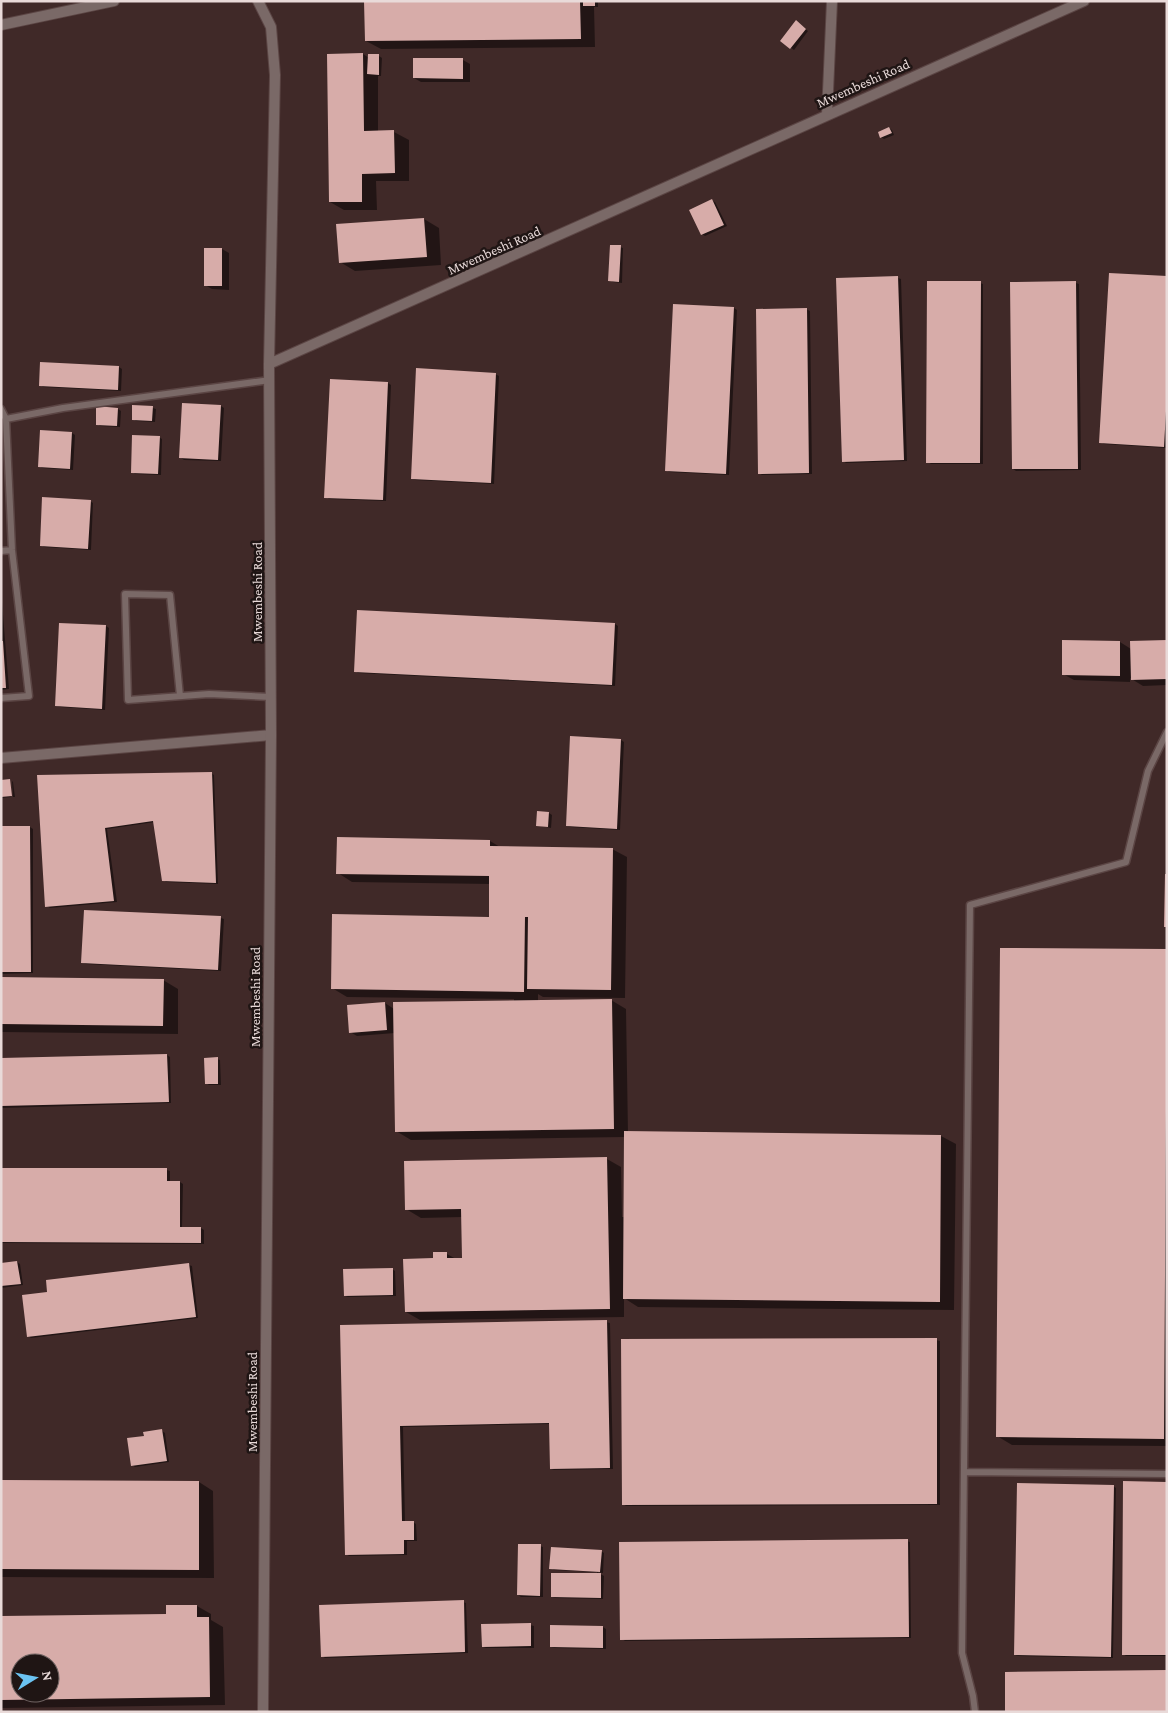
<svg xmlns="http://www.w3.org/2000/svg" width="1168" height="1713" viewBox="0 0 1168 1713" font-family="'Crimson Pro',serif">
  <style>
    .shadow { fill: #0007; fill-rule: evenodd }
    .building { fill: #d7aca9; fill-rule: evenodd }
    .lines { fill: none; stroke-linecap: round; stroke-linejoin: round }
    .service-casing { stroke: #5b4544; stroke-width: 9 }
    .minor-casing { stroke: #5b4544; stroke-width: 12 }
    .tertiary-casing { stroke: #5b4544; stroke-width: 12 }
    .service { stroke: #7a6967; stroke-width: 6 }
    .minor { stroke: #7a6967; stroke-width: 10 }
    .tertiary { stroke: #7a6967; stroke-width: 10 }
    .labels { text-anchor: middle; stroke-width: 5; stroke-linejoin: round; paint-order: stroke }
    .street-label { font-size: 14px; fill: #e9dad9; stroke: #1f1514 }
  </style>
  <rect width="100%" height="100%" fill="#402928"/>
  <path class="shadow" d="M365,1H598V7H594L595,47L381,49L366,41Z
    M799,24L808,31L794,50L782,41Z
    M363,54L369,58L379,56L382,58L381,76H378V132H394L409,140V181H376L377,210H344L330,202Z
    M463,60L470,64V82H421L414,78Z
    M889,128L892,130L894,135L884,139L881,137Z
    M712,201L715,202L727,226L705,236L702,234L691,211Z
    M424,219L439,228L441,265L355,271L340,262Z
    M620,247L623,248L622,283L613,282L610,280Z
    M206,249H222L229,253V290L212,289L205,285Z
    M898,278L901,279L907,461L846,463L843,461Z
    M1167,278L1166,448L1104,444L1100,442Z
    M980,283L983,284V464H931L928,462Z
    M1076,283L1079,284L1081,470L1016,471L1013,469Z
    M734,308L737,310L729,475L669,472L666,470Z
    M806,309L810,311L812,474L762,475L759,473Z
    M119,367L122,369L121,391L43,387L40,385Z
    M495,374L499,376L494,484L415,480L412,479Z
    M388,383L391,385L386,501L329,499L326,497Z
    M221,406L224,408L221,461L184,460L181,458Z
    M153,408L156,409L155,422L136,421L133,419Z
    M118,409L121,411L120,427L100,426L97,424Z
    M72,433L75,435L73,470L42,468L39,466Z
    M159,437L162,439L161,475L135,474L132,472Z
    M90,501L93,503L91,550L44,547L41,545Z
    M1,590L9,689L1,690Z
    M615,624L618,626L615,686L358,673L355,671Z
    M106,626L109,628L105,710L60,707L57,706Z
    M1120,642L1131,649L1167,642V685L1143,686L1130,678V682L1074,680L1063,674Z
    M571,738L621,740L624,742L620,830L570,827L567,826Z
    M211,773L214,775L218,884L166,882L163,880L155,822L107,829L117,902L50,908L47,906L39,776Z
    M9,780L11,797L1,798V781Z
    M12,781L13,782L15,797H13Z
    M549,813L552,815L551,828L537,825Z
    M1,827H30L33,829V973L1,974Z
    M490,841L500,847L612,849L627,857L625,998L543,997L538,994V1001L611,1000L626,1009L628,1133L941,1136L956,1144L954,1310L638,1307L624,1298V1317L420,1320L406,1312L435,1260L447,1254L456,1259H463L462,1217L421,1218L406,1209L607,1159L621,1167L622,1217H625V1137L411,1140L396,1131L395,1033L357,1036L350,1032L385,1003L394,1009L514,1002V999L347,997L332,988L494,918L491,884L352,882L338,873Z
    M221,918L224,919L221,971L86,964L83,963Z
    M1167,951V1446L1012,1445L997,1436Z
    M1,978L163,980L178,989V1034L1,1032Z
    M167,1055L170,1057L171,1103L1,1108V1059Z
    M217,1059L220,1060L221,1085H209L206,1083Z
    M1,1169L167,1170L170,1171V1182H180L183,1184L182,1228H201L204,1230V1244L1,1243Z
    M17,1262L20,1264L23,1285L1,1288V1264Z
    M189,1265L192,1266L198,1318L31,1338L28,1336Z
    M392,1269L395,1271L396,1296L348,1297L345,1296Z
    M606,1322L610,1323L613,1469L554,1470L551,1469L550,1424L403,1427L405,1522H413L416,1524L417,1541H407V1555L349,1556L346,1554L342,1326Z
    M936,1340L940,1341V1505L626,1506L623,1504Z
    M162,1431L165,1433L169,1462L135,1467L132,1465L146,1437Z
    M1,1482H199L213,1491L214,1578L1,1577Z
    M1167,1483V1656H1126L1123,1654Z
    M1113,1486L1116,1488L1113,1658L1018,1656L1015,1655Z
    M907,1541L910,1542L911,1638L625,1641L622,1639Z
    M540,1546L543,1547V1597H521L518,1595Z
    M601,1551L604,1553L603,1573L597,1572L604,1576L603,1599L555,1598L552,1597L597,1575V1572L554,1570L551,1568Z
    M463,1602L466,1603L468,1653L325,1658L322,1656Z
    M197,1606L211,1614V1620L223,1627L225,1705L1,1708V1617L167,1615ZM20,1663H50V1693H20Z
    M530,1625L534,1626V1648H486L483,1647Z
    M603,1627L606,1629V1649L554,1648L551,1647Z"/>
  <path class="building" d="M364,1H580L581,39L365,41Z
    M583,1H595V6H583Z
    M796,20L806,29L790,49L780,41Z
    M363,53L364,131L394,130L395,173L362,174V202H329L327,54Z
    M368,54H379V75L367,74Z
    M413,58H463V79L413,78Z
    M889,127L892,133L880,138L878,132Z
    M712,199L724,225L701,235L689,210Z
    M424,218L427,257L339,263L336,224Z
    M610,245H621L619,282L608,281Z
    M204,248H222V286H204Z
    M1109,273L1167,276V393L1164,447L1099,443Z
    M898,276L904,460L842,462L836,278Z
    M927,281H981L980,463H926Z
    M1076,281L1078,469H1012L1010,282Z
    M673,304L734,307L726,474L665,471Z
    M807,308L809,473L758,474L756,309Z
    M40,362L119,366L118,390L39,386Z
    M416,368L496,373L491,483L411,479Z
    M330,379L388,382L383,500L324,498Z
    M182,403L221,405L218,460L179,458Z
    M132,405L153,406L152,421L132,420Z
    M96,406L118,408L117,426L96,425Z
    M40,430L72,432L70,469L38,467Z
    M132,435L160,436L158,474L131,473Z
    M42,497L91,500L88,549L40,546Z
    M357,610L615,623L612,685L354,672Z
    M59,623L106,625L102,709L55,706Z
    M1062,640L1120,641V676L1062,675Z
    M1167,640V679L1131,680L1130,641Z
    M1,641H3L6,688H1Z
    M570,736L621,739L617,829L566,826Z
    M212,772L216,883L162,881L153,821L105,828L114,901L45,907L37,775Z
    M10,779L12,796L1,797V780Z
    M537,811L549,812L548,827L536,826Z
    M1,826H30L31,972H1Z
    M337,837L490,840V846L613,848L611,990L527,989L528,917H525L524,992L331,989L332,914L489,917V876L336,874Z
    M1165,874H1167V927H1164Z
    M84,910L221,916L218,970L81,963Z
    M1000,948L1167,949L1164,1439L996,1437Z
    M1,977L164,979L163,1026L1,1024Z
    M612,999L614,1129L395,1132L393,1002Z
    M385,1002L387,1030L349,1033L347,1005Z
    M167,1054L169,1102L1,1106V1058Z
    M218,1057V1084H205L204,1058Z
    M624,1131L941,1135L940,1302L623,1299Z
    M607,1157L610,1309L405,1312L403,1259L433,1258V1252H447V1258H462L461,1209L405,1210L404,1161Z
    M1,1168H167V1181H180V1227H201V1243L1,1242Z
    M17,1261L21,1284L1,1286V1263Z
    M189,1263L196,1317L27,1337L22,1295L47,1292L46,1280Z
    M393,1268V1295L344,1296L343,1269Z
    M607,1320L610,1468L550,1469L549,1423L400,1426L402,1521H414V1540H404V1554L345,1555L340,1325Z
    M937,1338V1504L622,1505L621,1339Z
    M162,1429L167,1461L131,1466L127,1438L144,1436L143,1432Z
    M1,1480L199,1481V1570L1,1569Z
    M1123,1481L1167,1482V1655H1122Z
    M1017,1483L1114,1485L1111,1657L1014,1655Z
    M908,1539L909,1637L620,1640L619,1542Z
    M518,1544H541L540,1596L517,1595Z
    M551,1547L602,1550L600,1572L549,1569Z
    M551,1573H601V1598L551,1597Z
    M464,1600L465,1652L321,1657L319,1605Z
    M166,1605H197V1617H209L210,1697L1,1700V1616L166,1614ZM20,1663H50V1693H20Z
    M531,1623V1646L482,1647L481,1624Z
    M550,1625L603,1626V1648L550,1647Z
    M1167,1670V1712H1005V1672Z"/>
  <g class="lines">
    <defs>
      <path id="service" d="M1,409L6,419
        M1,551L12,550
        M180,696L170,595L125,594L128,700L209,694L271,697
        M1,698L29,696L12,550L6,419L63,408L270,380
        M964,1472L1167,1474
        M975,1712L973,1696L962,1653L970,905L1126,862L1148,771L1167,732"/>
      <path id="minor" d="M827,114L832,1
        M1,758L271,735"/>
      <path id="tertiary" d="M258,1L271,27L275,75L269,364L271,735L263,1712
        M1,25L114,1
        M269,364C541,244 812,121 1084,1"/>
    </defs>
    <use href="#service" class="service-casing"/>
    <use href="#minor" class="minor-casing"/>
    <use href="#tertiary" class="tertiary-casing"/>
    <use href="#service" class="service"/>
    <use href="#minor" class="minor"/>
    <use href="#tertiary" class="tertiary"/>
  </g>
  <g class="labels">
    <g class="street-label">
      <text transform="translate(863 83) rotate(-24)" y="5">Mwembeshi Road</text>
      <text transform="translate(494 250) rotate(-24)" y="5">Mwembeshi Road</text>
      <text transform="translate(257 592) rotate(-90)" y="5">Mwembeshi Road</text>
      <text transform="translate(255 997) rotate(-90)" y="5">Mwembeshi Road</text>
      <text transform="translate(252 1402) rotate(-90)" y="5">Mwembeshi Road</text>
    </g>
  </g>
  <rect width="1168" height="1713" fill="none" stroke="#e9dad9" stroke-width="5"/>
  <g transform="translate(35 1678) rotate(80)"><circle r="24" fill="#1f1514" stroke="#706463"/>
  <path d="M0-4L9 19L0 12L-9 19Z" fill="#6bc3f2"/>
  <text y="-8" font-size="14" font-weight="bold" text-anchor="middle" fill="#e9dad9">N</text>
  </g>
</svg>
